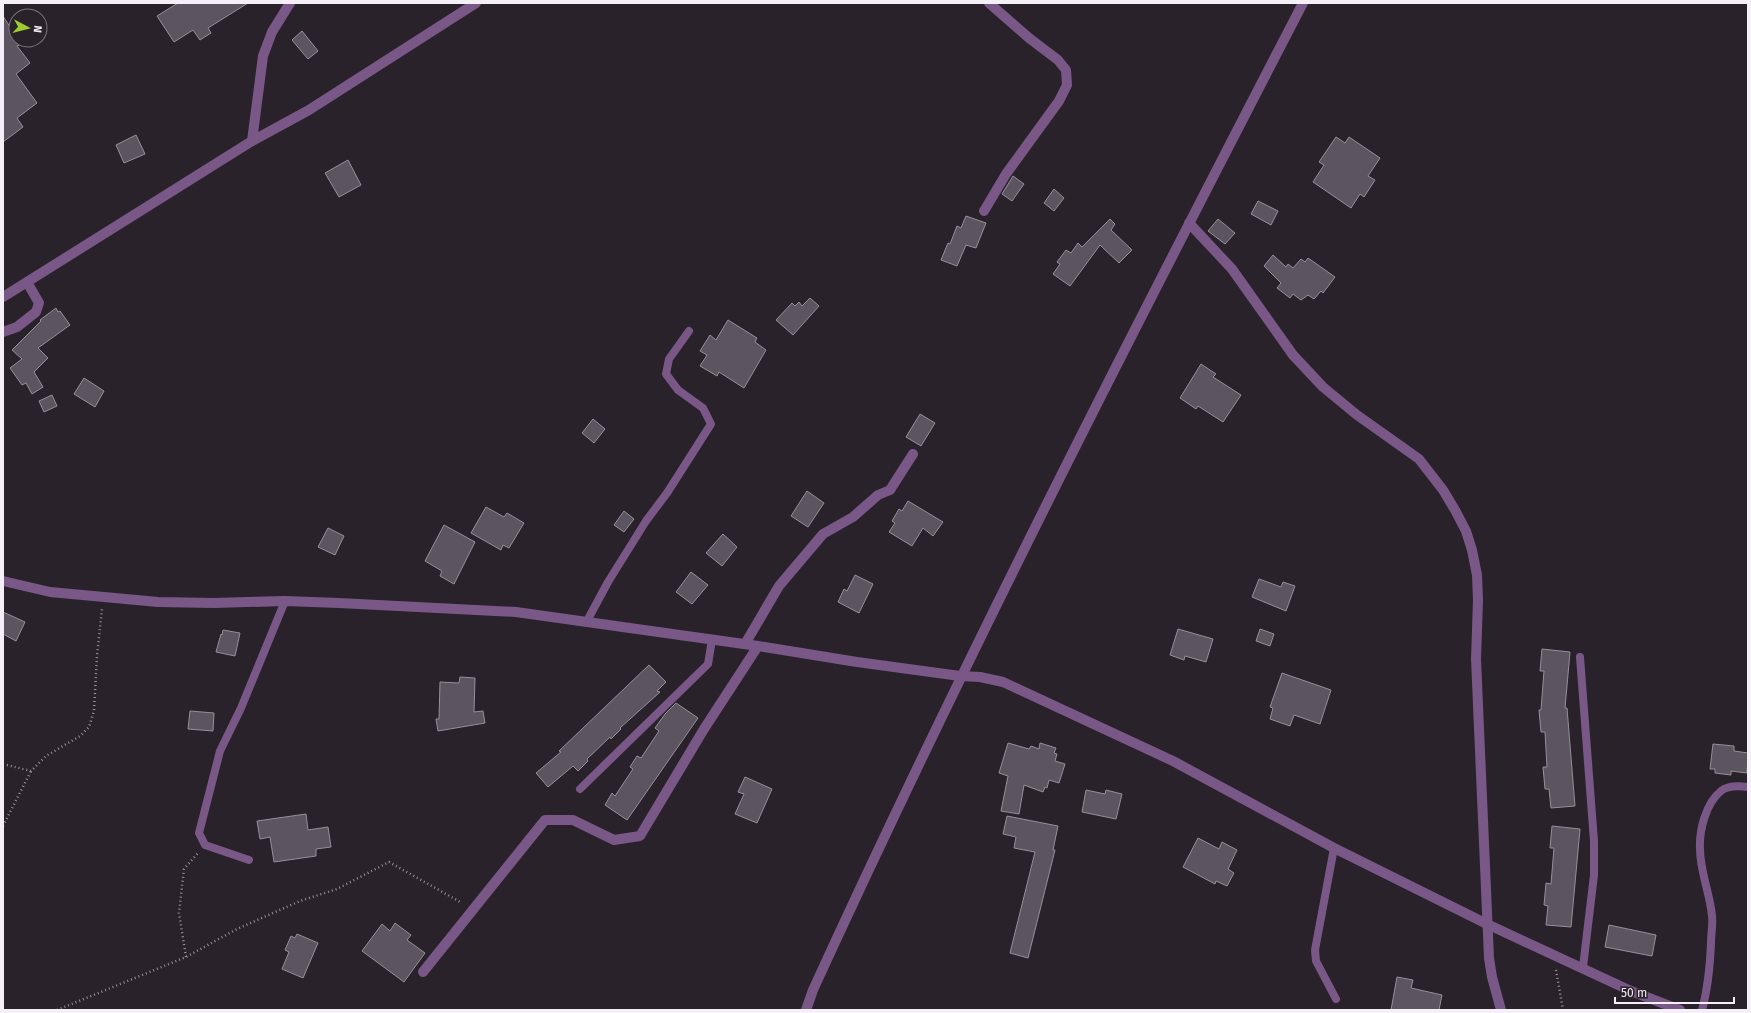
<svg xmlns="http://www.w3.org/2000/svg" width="1751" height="1013" viewBox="0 0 1751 1013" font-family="'Fira Sans',sans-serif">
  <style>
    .building { fill: #5c545f; stroke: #978f9b }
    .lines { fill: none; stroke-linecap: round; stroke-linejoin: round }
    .path { stroke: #979199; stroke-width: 2.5; stroke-dasharray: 1 3; stroke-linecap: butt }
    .service { stroke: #795786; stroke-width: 8 }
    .minor { stroke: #795786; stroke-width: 10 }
    .tertiary { stroke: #795786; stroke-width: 10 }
  </style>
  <rect width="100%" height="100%" fill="#29222b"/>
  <path class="building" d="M178,3H248L208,28L211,33L200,40L193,30L174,42L157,16Z
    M3,16L16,36V40H18L21,44L17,46L30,63L16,74L37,103L17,118L23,127L3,142Z
    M302,31L318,51L308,59L292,40Z
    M136,135L145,154L124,163L116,145Z
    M1336,137L1345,143L1349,137L1380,158L1368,176L1375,180L1364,197L1360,194L1351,208L1313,182L1324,165L1319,162Z
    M348,160L361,185L339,197L325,173Z
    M1013,176L1024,184L1012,201L1002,194Z
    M1054,189L1064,198L1054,211L1044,203Z
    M1258,201L1278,211L1271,225L1251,214Z
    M966,216L986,223L976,248L966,245L957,266L941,260L948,243L950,244L957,226L961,228Z
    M1110,219L1115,224L1111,230L1132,250L1119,263L1100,245L1070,286L1053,274L1060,264L1057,262L1066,250L1071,253L1078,243L1082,247Z
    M1218,219L1235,233L1225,244L1208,231Z
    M1273,255L1286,267L1288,264L1293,268L1301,259L1305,262L1308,258L1335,277L1323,293L1321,291L1314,299L1308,295L1301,300L1293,294L1290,298L1277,288L1281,283L1264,266Z
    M810,298L819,306L793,335L776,320L792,303L795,306L799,302L802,306Z
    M56,308L58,312L60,311L70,325L38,348L48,358L34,372L43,387L32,394L26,383L22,385L10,368L22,359L12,350L41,321L40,320Z
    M728,320L757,338L755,342L766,350L744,388L719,372L717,376L700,366L707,355L700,351L710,335L716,340Z
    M1201,364L1216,374L1213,377L1241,395L1223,422L1198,406L1196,409L1180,398Z
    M84,378L104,391L95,407L74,394Z
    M52,395L57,406L44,412L39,401Z
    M920,414L935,423L921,446L906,437Z
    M593,419L605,429L594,443L582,433Z
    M807,491L824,503L808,527L791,516Z
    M908,501L943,522L933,536L923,528L912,546L889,532L895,523L892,521L899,509L902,511Z
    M486,507L504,517L507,513L524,523L509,548L503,545L501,550L471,533Z
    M624,511L634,519L624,532L614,525Z
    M444,525L475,542L454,584L440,576L442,571L425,561Z
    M328,528L344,536L335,555L318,547Z
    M723,534L737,547L722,566L706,553Z
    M691,572L708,585L692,604L676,592Z
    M855,575L873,584L859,613L838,602L844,589L847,591Z
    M1259,579L1281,587L1283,582L1295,586L1286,611L1252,597Z
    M3,612L25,622L16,641L3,634Z
    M1178,629L1213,639L1206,662L1185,656L1184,660L1170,655Z
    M1260,629L1274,634L1270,646L1256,641Z
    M223,630L240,633L235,656L216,652L221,634L222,635Z
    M1542,649L1570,652L1565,708H1567L1575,806L1551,808L1549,789H1545L1543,767H1547L1545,732H1541L1539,710H1541L1544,671H1540Z
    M649,665L666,682L657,691L660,692L620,728L621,729L611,739L610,737L587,759L588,761L578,771L573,766L548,787L536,773L561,752L559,751Z
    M1282,673L1331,690L1320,724L1294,715L1290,726L1270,719L1273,708L1270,707Z
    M460,677L475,678L474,712L483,711L485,723L438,731L436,719H439L440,682L459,683Z
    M676,703L698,718L627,820L605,805L612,793L615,796L633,769L630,767L637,756L641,758L659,731L655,728L665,714Z
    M190,711L214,713L213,731L188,729Z
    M1008,743L1029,749L1031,746L1039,749L1040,743L1056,748L1054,753L1057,754L1055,761L1065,764L1059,783L1049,780L1047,788L1045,787L1043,792L1024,785L1019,814L1001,811L1008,776L999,773Z
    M1713,744L1734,746V751L1748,753L1747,773L1731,771V775L1715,773V769H1710Z
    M745,777L772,789L757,823L735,814L744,794L738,792Z
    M1086,790L1105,794L1106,790L1122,794L1116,819L1082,812Z
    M306,814L308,830L328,827L331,847L316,849V856L274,862L270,837L260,839L257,821Z
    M1007,816L1058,826L1053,850H1055L1028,958L1010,953L1035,852L1014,848L1016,837L1003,834Z
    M1552,826L1580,829L1571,927L1546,925L1548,906L1544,905L1546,883L1551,884L1554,848H1550Z
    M1198,838L1219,849L1222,842L1237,850L1228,869L1234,873L1227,886L1216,881L1215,884L1183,867Z
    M395,923L411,935L407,940L425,953L404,982L362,951L382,924L390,931Z
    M1609,925L1656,935L1652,956L1605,947Z
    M297,934L318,943L303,978L282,969L289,952L285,950L291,936L295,938Z
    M1397,977L1413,980L1411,988L1442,995L1439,1010H1391Z"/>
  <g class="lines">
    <path class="path" d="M3,764L31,771L46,756L80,736L89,727L94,711L97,656L102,609
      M3,826L31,771
      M186,957L179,913L184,869L198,853
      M1556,970L1563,1010
      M57,1010L186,957L237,929L300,901L337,889L389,862L462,903"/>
    <path class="service" d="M587,621L608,582L646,521L667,493L711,424L703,408L678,390L666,374L669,359L689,331
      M1580,657L1594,841V875L1583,967
      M580,789L708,664L712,640
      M1334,848L1315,950L1316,961L1336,999
      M249,860L205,845L199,833L220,751L241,708L285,601
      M1702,1010C1708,988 1710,966 1711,943C1711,934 1713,925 1712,916C1710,893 1700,872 1700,849C1699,830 1706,803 1721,791C1728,785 1740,786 1748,787"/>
    <path class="minor" d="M252,141L263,56L272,32L290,3
      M984,211L1006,174L1059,101L1067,85L1066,70L1058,60L1029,38L989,3
      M1189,223L1232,269L1293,355L1323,387L1357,415L1419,459L1443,490L1455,510L1466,531L1472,550L1477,575L1478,600L1476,659L1489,958L1492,977L1501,1010
      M3,332L17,327L36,312L39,303L27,282
      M3,581L50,592L158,602L214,603L285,601L339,603L516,612L758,646L857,662L960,676L980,677L1003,682L1173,761L1334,848L1487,924L1631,991L1680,1010
      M745,644L779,586L823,534L853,517L878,495L890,490L913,454
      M423,972L545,820H573L614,840L640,836L704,729L758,646"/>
    <path class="tertiary" d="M3,297L252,141L309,110L476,3
      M806,1010L813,990C966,656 1134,329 1303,3"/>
  </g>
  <rect width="1751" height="1013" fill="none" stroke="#f5f0f7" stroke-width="8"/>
  <g transform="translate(28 28) rotate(97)"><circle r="19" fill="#29222b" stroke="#7b747d"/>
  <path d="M0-3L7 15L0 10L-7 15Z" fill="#9ccb32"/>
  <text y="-6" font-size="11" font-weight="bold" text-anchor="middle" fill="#f5f0f7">N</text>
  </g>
  <path d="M1615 997v6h119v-6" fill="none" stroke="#f5f0f7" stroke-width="2"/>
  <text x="1621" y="997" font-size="12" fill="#f5f0f7" stroke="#29222b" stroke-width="3" paint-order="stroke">50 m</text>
</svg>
